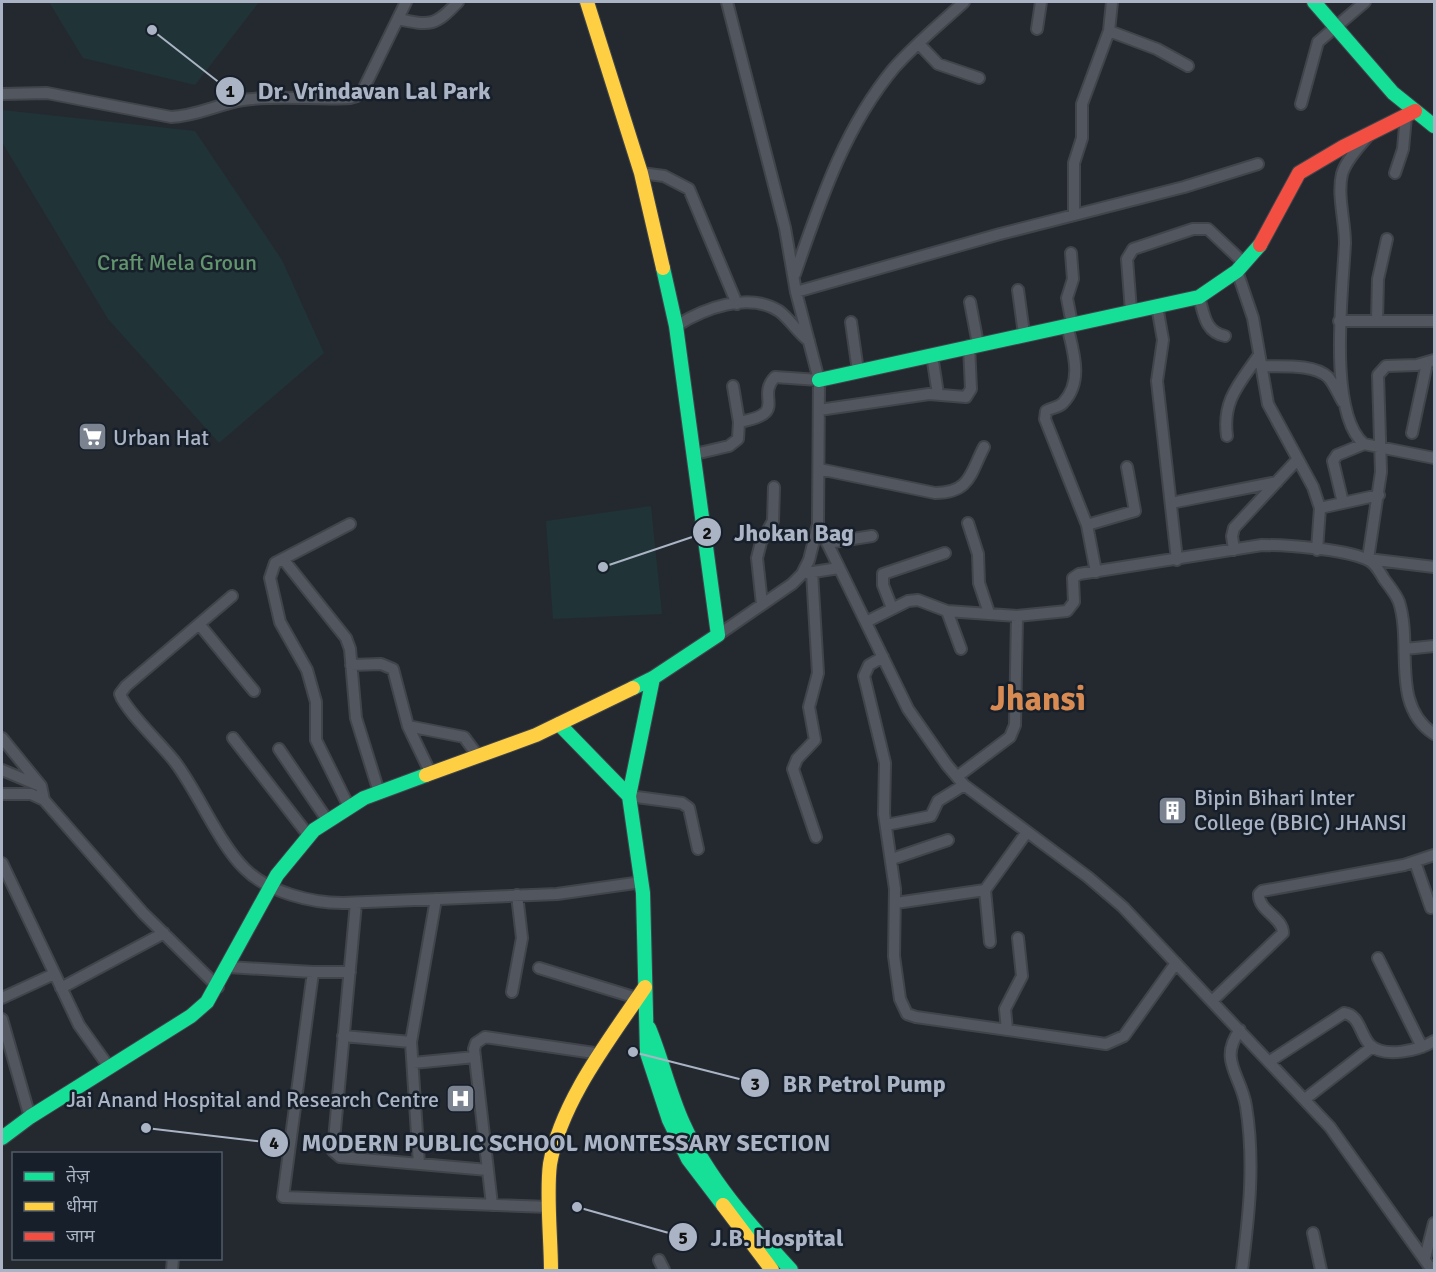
<svg xmlns="http://www.w3.org/2000/svg" width="1436" height="1272" viewBox="0 0 1436 1272" font-family="Signika,'Noto Sans Devanagari',sans-serif">
  <style>
    .green { fill: #203336 }
    .lines { fill: none; stroke-linecap: round; stroke-linejoin: round }
    .street-casing { stroke: #41454b; stroke-width: 14 }
    .fast-casing { stroke: #41454b; stroke-width: 16 }
    .slow-casing { stroke: #41454b; stroke-width: 16 }
    .jam-casing { stroke: #41454b; stroke-width: 16 }
    .street { stroke: #52575f; stroke-width: 10 }
    .fast { stroke: #16e098; stroke-width: 14 }
    .slow { stroke: #ffcf43; stroke-width: 14 }
    .jam { stroke: #f24e42; stroke-width: 14 }
    .labels { text-anchor: middle; stroke-width: 5; stroke-linejoin: round; paint-order: stroke }
    .park-label { font-size: 22px; fill: #62946d; stroke: #171f2a }
    .poi-label { font-size: 22px; fill: #aab4c4; stroke: #171f2a; text-anchor: start }
    .town-label { font-size: 34px; font-weight: bold; fill: #d78b52; stroke: #171f2a }
    .leader { fill: none; stroke: #aab4c4; stroke-width: 2 }
    .callout-dot { fill: #aab4c4; stroke: #171f2a; stroke-width: 2 }
    .mark-label { font-size: 18px; text-anchor: middle; font-weight: bold; fill: #111 }
    .callout-label { font-size: 24px; text-anchor: middle; font-weight: bold; fill: #aab4c4; stroke: #171f2a; stroke-width: 5; stroke-linejoin: round; paint-order: stroke }
  </style>
  <rect width="100%" height="100%" fill="#242930"/>
  <path class="green" d="M49,2H259L195,85L83,58Z
    M2,110L195,131L282,260L324,353L219,443L108,319L2,142Z
    M651,506L662,614L553,619L546,521Z"/>
  <g class="lines">
    <defs>
      <path id="street" d="M398,19C431,26 435,26 458,2
        M1037,29L1041,2
        M1109,31L1157,49L1188,66
        M919,44L938,64L979,78
        M2,94L47,93L171,117C197,116 218,104 243,100C279,95 314,100 350,98L357,96L363,90L406,2
        M1301,104L1318,42L1365,2
        M1368,136C1359,147 1346,160 1342,174C1337,195 1345,221 1345,243C1343,288 1327,413 1364,444L1434,458
        M641,173L664,176L689,189L737,304
        M1395,173L1403,149L1406,116
        M1074,215V163L1082,138V104L1109,31L1112,2
        M1071,253L1073,279L1067,298L1072,324
        M1237,271L1253,318L1268,404L1313,487L1320,508L1317,550
        M795,274C820,202 844,128 894,68C915,44 941,23 964,2
        M1018,290L1024,334
        M796,292L1000,234L1184,187L1258,164
        M1199,297C1204,314 1205,332 1225,336
        M970,302L978,344
        M1157,306L1163,340L1157,381L1177,560
        M1131,311L1127,259L1133,249L1193,229H1208L1244,263
        M1339,321H1434
        M1377,321L1378,279L1387,239
        M851,322L858,371
        M1067,325C1073,351 1084,381 1063,403C1058,408 1052,407 1046,411L1045,419L1087,525L1096,572
        M676,326C703,309 748,291 779,311C790,319 797,332 809,341
        M932,355L938,394
        M1434,360L1417,365L1386,366L1378,375L1381,472L1368,559L1434,567
        M1261,366C1279,367 1313,363 1328,377C1334,383 1338,394 1343,402
        M733,386L739,422
        M819,410L929,394L966,397L971,389L969,346
        M1412,433L1427,363
        M1227,436C1222,400 1240,383 1259,355
        M695,454L729,446L738,439L739,422C790,413 755,398 775,377L819,380
        M819,469L935,493C970,493 970,474 984,447
        M1171,503L1277,482
        M1343,503L1333,461L1337,455L1364,444
        M1320,508L1379,495
        M968,523L978,554L979,583L989,613
        M818,524L908,709L947,765L964,785L1088,877L1123,907L1330,1127L1432,1270
        M1087,525L1135,511L1127,467
        M827,543L872,536
        M1234,550L1232,536L1234,528L1297,460
        M283,559L346,638L350,649L356,718L379,792
        M812,572L818,673L809,707L815,740L797,759L793,769L816,837
        M807,573L839,568
        M232,596L126,686L120,694C125,710 163,746 175,762C198,792 219,844 245,869C268,892 311,903 343,903L557,894L642,882
        M762,604L757,558L761,542L773,521L774,487
        M892,608L883,585V574L945,553
        M947,611L961,649
        M866,622L908,601L918,600L947,611L1017,616
        M199,624L254,691
        M718,635L792,584L802,574L809,560L818,524L819,380L796,292L785,228L727,2
        M1405,649L1434,646
        M883,657L869,665L864,676L885,763L884,814L895,889L894,956L900,999L907,1014L916,1017L1106,1044L1124,1036L1176,963
        M351,665L381,664L393,669L408,726L431,774
        M408,726L464,737L478,756
        M2,738L41,786L44,800
        M233,738L309,836
        M279,749L328,821
        M2,770L40,786
        M958,776L1010,737L1015,725L1017,616L1067,611L1074,602L1073,578L1079,574L1262,545C1288,545 1342,549 1366,559C1375,562 1379,571 1384,579C1389,586 1396,594 1399,602C1413,646 1390,705 1434,734
        M2,794H31L44,800L143,913L218,987
        M629,796L682,803L689,808L698,849
        M349,807L316,740V702L307,670L280,622L270,578L275,563L350,524
        M886,825L931,816L938,801L964,785
        M892,859L948,840
        M1415,862L1431,908
        M2,863L79,1025L109,1067
        M356,903L333,1151L340,1157L488,1170
        M896,903L985,890
        M990,942L985,890L1027,832
        M1378,958L1422,1047
        M228,967L313,972L283,1197L549,1207
        M539,968L640,999
        M313,972H350
        M61,988L164,933
        M512,992L522,938L517,895
        M2,998L54,974
        M1212,1001L1283,933C1283,917 1258,911 1259,894L1262,891L1404,865L1434,855
        M2,1019L30,1117
        M1007,1030L1005,1009L1022,976L1018,938
        M1240,1030C1218,1060 1241,1075 1246,1106C1255,1162 1249,1215 1242,1270
        M343,1036L411,1042L419,1164
        M411,1042L436,899
        M1270,1061L1344,1013C1360,1015 1360,1035 1370,1045C1385,1059 1419,1050 1434,1041
        M413,1063L475,1057
        M1305,1099L1372,1047
        M492,1205L474,1049L476,1043L485,1037L601,1054
        M1313,1233L1321,1270
        M1425,1258L1434,1223
        M659,1260L664,1270
        M172,1270L173,1258"/>
      <path id="fast" d="M1314,2L1393,93L1434,126
        M819,380L1199,297L1237,271L1260,245
        M653,678L629,796L643,893L647,1053L669,1120L688,1159L723,1205
        M633,688L653,678L718,635L676,326L663,268
        M559,724L629,796
        M649,1028C662,1059 669,1092 683,1123C708,1179 750,1225 791,1270
        M2,1138L30,1117L191,1016L207,1002L277,875L314,830L364,798L426,775"/>
      <path id="slow" d="M587,2L641,173L663,268
        M426,775L536,735L633,688
        M723,1205L772,1270
        M551,1270C551,1239 546,1194 550,1164C561,1101 610,1039 645,987"/>
      <path id="jam" d="M1260,245L1299,173L1343,147L1415,111"/>
    </defs>
    <use href="#street" class="street-casing"/>
    <use href="#fast" class="fast-casing"/>
    <use href="#slow" class="slow-casing"/>
    <use href="#jam" class="jam-casing"/>
    <use href="#street" class="street"/>
    <use href="#fast" class="fast"/>
    <use href="#slow" class="slow"/>
    <use href="#jam" class="jam"/>
  </g>
  <defs>
    <symbol id="supermarket-square" viewBox="-11 -11 22 22"><rect x="-9" y="-9" width="18" height="18" rx="4" fill="#7b8390" stroke="#171f2a"/><path d="M-6-5.5h2.5l.6 2H6L4.5 2H-2.5L-4.4-4H-6ZM-1.5 3.2a1.3 1.3 0 1 0 .1 0ZM3 3.2a1.3 1.3 0 1 0 .1 0Z" fill="#fff"/></symbol>
    <symbol id="building-square" viewBox="-11 -11 22 22"><rect x="-9" y="-9" width="18" height="18" rx="4" fill="#7b8390" stroke="#171f2a"/><path d="M-4-6H4V6H1V3H-1V6H-4ZM-2.5-4.3h1.7v1.8h-1.7ZM.8-4.3h1.7v1.8H.8ZM-2.5-1h1.7V.8h-1.7ZM.8-1h1.7V.8H.8Z" fill="#fff"/></symbol>
    <symbol id="hospital-square" viewBox="-11 -11 22 22"><rect x="-9" y="-9" width="18" height="18" rx="4" fill="#7b8390" stroke="#171f2a"/><path d="M-5-5h3v3.5h4V-5h3V5h-3V1.5h-4V5h-3Z" fill="#fff"/></symbol>
  </defs>
  <g fill-rule="evenodd">
    <use href="#supermarket-square" x="76" y="420" width="33" height="33"/>
    <use href="#building-square" x="1156" y="794" width="33" height="33"/>
    <use href="#hospital-square" x="444" y="1082" width="33" height="33"/>
  </g>
  <g class="labels">
    <g class="park-label">
      <text x="177" y="270">Craft Mela Groun</text>
    </g>
    <g class="poi-label">
      <text x="113" y="445">Urban Hat</text>
      <text x="1194" y="805">Bipin Bihari Inter<tspan x="1194" dy="25">College (BBIC) JHANSI</tspan></text>
      <text x="439" y="1107" text-anchor="end">Jai Anand Hospital and Research Centre</text>
    </g>
    <g class="town-label">
      <text x="1038" y="710">Jhansi</text>
    </g>
  </g>
  <path class="leader" d="M152 30L230 91M603 567L707 532M633 1052L755 1083M146 1128L274 1143M577 1207L683 1237"/>
  <g class="callout-dot">
    <circle cx="152" cy="30" r="6"/>
    <circle cx="603" cy="567" r="6"/>
    <circle cx="633" cy="1052" r="6"/>
    <circle cx="146" cy="1128" r="6"/>
    <circle cx="577" cy="1207" r="6"/>
    <circle cx="230" cy="91" r="15"/>
    <circle cx="707" cy="532" r="15"/>
    <circle cx="755" cy="1083" r="15"/>
    <circle cx="274" cy="1143" r="15"/>
    <circle cx="683" cy="1237" r="15"/>
  </g>
  <g class="mark-label">
    <text x="230" y="97">1</text>
    <text x="707" y="539">2</text>
    <text x="755" y="1090">3</text>
    <text x="274" y="1149">4</text>
    <text x="683" y="1244">5</text>
  </g>
  <g class="callout-label">
    <text x="374" y="99">Dr. Vrindavan Lal Park</text>
    <text x="794" y="541">Jhokan Bag</text>
    <text x="864" y="1092">BR Petrol Pump</text>
    <text x="566" y="1151">MODERN PUBLIC SCHOOL MONTESSARY SECTION</text>
    <text x="777" y="1246">J.B. Hospital</text>
  </g>
  <rect width="1436" height="1272" fill="none" stroke="#aab4c4" stroke-width="6"/>
  <rect x="12" y="1152" width="210" height="108" fill="#171f2a" stroke="#525b68" stroke-width="1.5"/>
  <rect x="24" y="1172" width="30" height="9" fill="#16e098" stroke="#525b68" stroke-width="1.5"/>
  <text x="66" y="1182" font-size="18" fill="#aab4c4">तेज़</text>
  <rect x="24" y="1202" width="30" height="9" fill="#ffcf43" stroke="#525b68" stroke-width="1.5"/>
  <text x="66" y="1212" font-size="18" fill="#aab4c4">धीमा</text>
  <rect x="24" y="1232" width="30" height="9" fill="#f24e42" stroke="#525b68" stroke-width="1.5"/>
  <text x="66" y="1242" font-size="18" fill="#aab4c4">जाम</text>
</svg>
